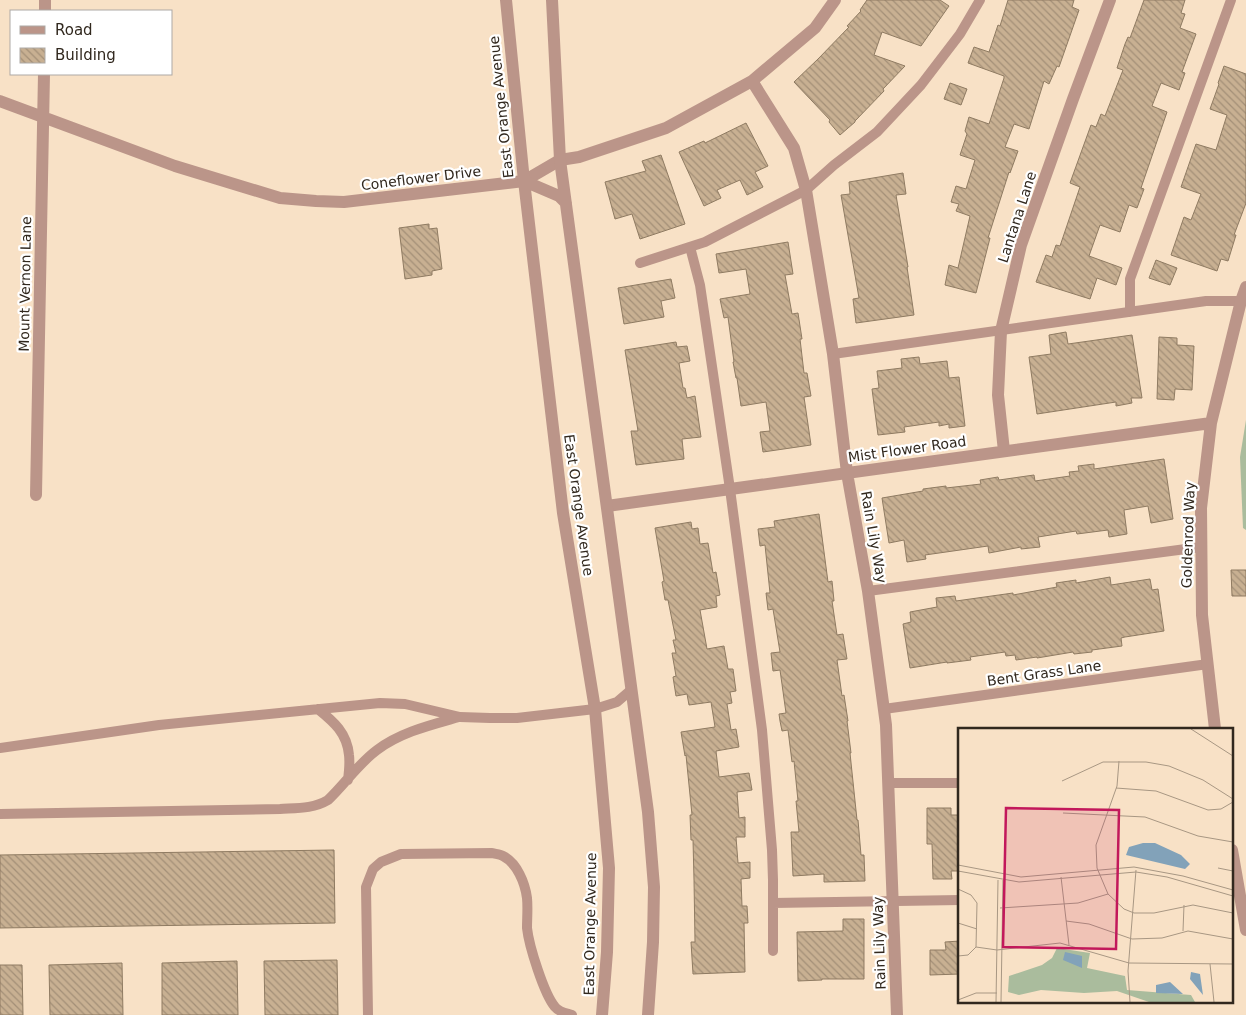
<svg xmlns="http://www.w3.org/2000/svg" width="1246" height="1015" viewBox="0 0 1246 1015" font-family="'DejaVu Sans',sans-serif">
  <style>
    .green { fill: #aabc9d }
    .building { fill: url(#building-back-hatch); stroke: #8f7b62 }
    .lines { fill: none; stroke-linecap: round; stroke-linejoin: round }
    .service { stroke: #bb9589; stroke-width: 10 }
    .minor { stroke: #bb9589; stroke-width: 12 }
    .tertiary { stroke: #bb9589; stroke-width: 12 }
    .labels { text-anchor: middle; stroke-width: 4.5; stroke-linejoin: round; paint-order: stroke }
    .street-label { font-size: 14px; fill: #31281e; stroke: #fff }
    .inset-road { fill: none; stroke: #a89783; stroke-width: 1 }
    .view { fill: #c2185b; fill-opacity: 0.15; stroke: #c2185b; stroke-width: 2.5 }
    .inset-edge { fill: none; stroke: #31281e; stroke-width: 2.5 }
  </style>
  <defs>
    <pattern id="building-back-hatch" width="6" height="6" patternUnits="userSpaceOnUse" patternTransform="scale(1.25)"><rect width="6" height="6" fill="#c8b092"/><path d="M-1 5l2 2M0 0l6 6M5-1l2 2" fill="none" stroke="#a38f77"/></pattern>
  </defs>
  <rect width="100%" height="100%" fill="#f8e1c6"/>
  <path class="green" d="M1246,420V530L1243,528L1240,457Z"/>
  <path class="building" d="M867,0H940L949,6L921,46L882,32L874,55L905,66L883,89L884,91L855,121V122L840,135L829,122L830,120L794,82L818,59L849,27L847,26L861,11L860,10Z
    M1008,0H1074L1072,7L1079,10L1059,67L1057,66L1049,84L1044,81L1029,129L1014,124L1005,147L1018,151L1010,173L1009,172L988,238H990L976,293L945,285L949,265L958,268L970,216L956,211L959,204L951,202L956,186L966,189L975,160L960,155L967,134L965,131L969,117L989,124L1004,78V76L968,63L974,47L989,52L998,25L1000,26Z
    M1144,0H1185L1181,13L1185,14L1180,28L1196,34L1182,72L1185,73L1179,90L1161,83L1152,106L1167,112L1141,188L1144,189L1137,208L1129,205L1120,232L1100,225L1089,256L1122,268L1116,285L1097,278L1090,299L1036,282L1046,255L1052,257L1056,245L1060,246L1080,187L1070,183L1091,125L1096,127L1101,114L1105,116L1123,70L1117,68L1125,44L1128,37L1130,38Z
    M1224,66L1246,74V203L1234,235H1236L1228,261L1221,259L1217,271L1171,255L1184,217L1191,220L1201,194L1181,187L1196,144L1216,150L1227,115L1210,109L1219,84L1218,83Z
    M950,83L967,89L961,105L944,99Z
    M746,123L768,166L755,172L763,187L747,195L740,180L717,190L721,198L704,206L679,152L704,141L705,143Z
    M661,155L685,224L640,239L632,214L615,219L605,182L646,171L642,161Z
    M903,173L906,194L896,195L908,267H907L914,315L856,323L853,299L859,298L841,195L850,194L849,182Z
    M429,224V229L437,228L442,269L432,271V275L405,279L399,228Z
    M788,242L793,274L785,275L792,314L798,313L802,339H800L804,373H807L811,396L804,397L811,445L763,452L760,432L770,431L766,402L741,406L737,378H736L733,362H734L728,317L724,318L720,299L750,294L746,269L719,273L716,254Z
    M1156,260L1177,268L1170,285L1149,278Z
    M671,279L675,298L661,301L664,317L624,324L618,288Z
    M1066,332L1068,344L1132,335L1142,398H1131L1132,403L1116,406V402L1037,414L1029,357L1051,354L1049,335Z
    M1159,337L1177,338V345L1194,346L1192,390L1175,389L1174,400L1157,399Z
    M676,342L677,347L687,346L690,361L679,363L683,388H685L687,398L695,396L701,437L682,439L684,459L636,465L631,431H638L625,350Z
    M919,357L920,364L947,361L949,378L959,377L965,426L949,428V424L939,426V422L904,427L905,432L878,435L872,389L879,388L877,371L902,368L901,359Z
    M1164,459L1173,519L1151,523L1148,506L1124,510L1127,534L1109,537L1108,530L1077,534L1076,531L1038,537L1040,547L1021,549V547L989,553L988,546L925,555L926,559L907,562L904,540L889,543L882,498L923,491V489L946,486V488L981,484L980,480L998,477L999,480L1034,475L1035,481L1070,476L1069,472L1079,471L1078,466L1094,464V469Z
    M819,514L828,582L832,581L834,601H832L837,635L843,634L847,659L837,660L842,696L844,695L848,721H847L851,753H850L857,820H858L861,855H864L865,881L824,882V874L793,876L791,832H799L796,801H798L794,761L792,762L788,730L782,731L780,721L779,714L786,713L780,670L773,671L771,653L780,652L773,609L768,610L766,593H770L765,545L760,546L758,529L775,527L774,521Z
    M691,522L692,529L698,528L700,544L708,543L713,573L716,572L720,595L716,596L717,607L700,610L707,649L724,646L728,669H733L736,691L730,692L732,703L727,704L731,730L736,729L739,747L716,751L719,777L749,773L752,790L737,792L739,818L745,817V837H736L738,863L750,862V878L741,879L742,906H747L748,923H744L745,972L693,974L691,942H695L694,880L693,840H691L690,815H692L686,755L685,756L681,732L715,727L711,702L689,705L687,694L676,696L673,677L676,676L672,653H676L673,640H676L668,600H665L662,582L664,581L655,528Z
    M1231,570H1246V596H1232Z
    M1110,577L1111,585L1150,579L1152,590L1158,589L1164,631L1125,637L1121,638L1122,646L1092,650V652L1074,654L1073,652L1037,658V657L1016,660L1015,655L1006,656L1005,652L970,657L971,660L947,663V662L910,668L903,624L911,622L910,612L937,607L936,598L955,596L956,601L1013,593V595L1057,587L1056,583L1076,580V583Z
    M927,808H951V815H960V871H951L952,879H933L932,844H927Z
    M334,850L335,923L0,928V855Z
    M843,919H864V979H822V980L798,981L797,932L843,931Z
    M960,941V974L930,975V950H946L945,942Z
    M337,960L338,1015H265L264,961Z
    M237,961L238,1015H162V963Z
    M122,963L123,1015H50L49,965Z
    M0,965H22L23,1015H0Z"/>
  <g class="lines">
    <path class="service" d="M690,247L700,285L704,312L730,489L762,730L772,850L773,880V951
      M640,263L705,242L806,190L834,165L877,132L921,85L960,34L980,0
      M1130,312V279L1231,0
      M833,354L1206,301H1241
      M868,591L1201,547
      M318,709C334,722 347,733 349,755C350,763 349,772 348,780
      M884,709L1208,664
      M0,748L159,725L380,703L405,704L460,717L490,718H517L595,709L617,702L631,690
      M888,783H960
      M0,814L280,809C297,808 313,809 328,800C344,785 359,763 377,750C401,732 431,725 459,717
      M773,903L960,900
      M368,1015L366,887L373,869L381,862L401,854L492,853C495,854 500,854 503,856C517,863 525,883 527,898C528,908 527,918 527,928C529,946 544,994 555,1007C559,1012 566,1013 572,1015"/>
    <path class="minor" d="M45,11V0
      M752,81L794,148L806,190L833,354L847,473L868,591L886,725L897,1015
      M0,101L175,166L280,198L316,201L344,202L524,181L560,160L579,157L666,128L752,81L815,28L835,0
      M1004,451L998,395L1001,331L1021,245L1073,99L1110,0
      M36,495L44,74
      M607,506L1211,423
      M1215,729L1202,615L1201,508L1211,423L1241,301L1246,287
      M1232,850L1246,930"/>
    <path class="tertiary" d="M506,0L524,181L563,513L595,709L609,868L607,952L602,1015
      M552,0L560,160L648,812L654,887L653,942L648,1015
      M524,181L559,196L566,203"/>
  </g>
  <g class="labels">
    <g class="street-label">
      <text transform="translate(501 107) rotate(-96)" y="5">East Orange Avenue</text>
      <text transform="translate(421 178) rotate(-7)" y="5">Coneflower Drive</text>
      <text transform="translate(1017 217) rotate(-72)" y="5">Lantana Lane</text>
      <text transform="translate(25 284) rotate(-89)" y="5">Mount Vernon Lane</text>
      <text transform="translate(907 449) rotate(-8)" y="5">Mist Flower Road</text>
      <text transform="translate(579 505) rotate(82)" y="5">East Orange Avenue</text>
      <text transform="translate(1188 535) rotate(-88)" y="5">Goldenrod Way</text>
      <text transform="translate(874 537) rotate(80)" y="5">Rain Lily Way</text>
      <text transform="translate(1044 673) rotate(-8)" y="5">Bent Grass Lane</text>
      <text transform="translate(590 924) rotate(-89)" y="5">East Orange Avenue</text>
      <text transform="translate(879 943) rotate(-92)" y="5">Rain Lily Way</text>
    </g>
  </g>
  <g transform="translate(958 728)">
    <rect width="275" height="275" fill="#f8e1c6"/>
    <path d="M99,220L132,225L129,240L167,248L169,262L233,267L237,274H191L159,263L126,265L83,262L61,267L50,264L51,248L84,237L94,230Z" fill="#aabc9d"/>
    <path d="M185,115H197L223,127L232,136L227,141L168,127L171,119ZM107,224L124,228V240L105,232ZM233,244L242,246L245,267L232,251ZM212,254L225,266L198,265V257Z" fill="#82a2b9"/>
    <path class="inset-road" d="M233,1L275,28M161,33L159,58L138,117L139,140L150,166L166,181L176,185H196L235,177L275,185M104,53L145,34H188L211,38L245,52L275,71M158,60L198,63L250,82L263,81L275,74M105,85L187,89L240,108L275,114M0,137L63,149L176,139L225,148L275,162M260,140L275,143M0,143L61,154L178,144L209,149L275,168M103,149L111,217M0,161L13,167L19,175L18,219M42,180L120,175L150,166M108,193L131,196L174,211L204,210L230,203L275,211M0,195L19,201M225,203L226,177M18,219L39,222L102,215L171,235L275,236M0,228L10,227L18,219M252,236L256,274M0,272L18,265H39M38,274L40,152M43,274L45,152M172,274L170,243L178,142"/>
    <path class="view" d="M48,80L161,82L158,221L45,219Z"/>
    <rect width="275" height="275" class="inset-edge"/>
  </g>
  <rect x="10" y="10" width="162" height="65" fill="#ffffff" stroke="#ada9a5"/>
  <rect x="20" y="26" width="25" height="8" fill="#bb9589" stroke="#ada9a5"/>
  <text x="55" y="35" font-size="15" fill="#31281e">Road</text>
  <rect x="20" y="48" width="25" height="15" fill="url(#building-back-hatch)" stroke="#ada9a5"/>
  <text x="55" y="60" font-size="15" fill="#31281e">Building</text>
</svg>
